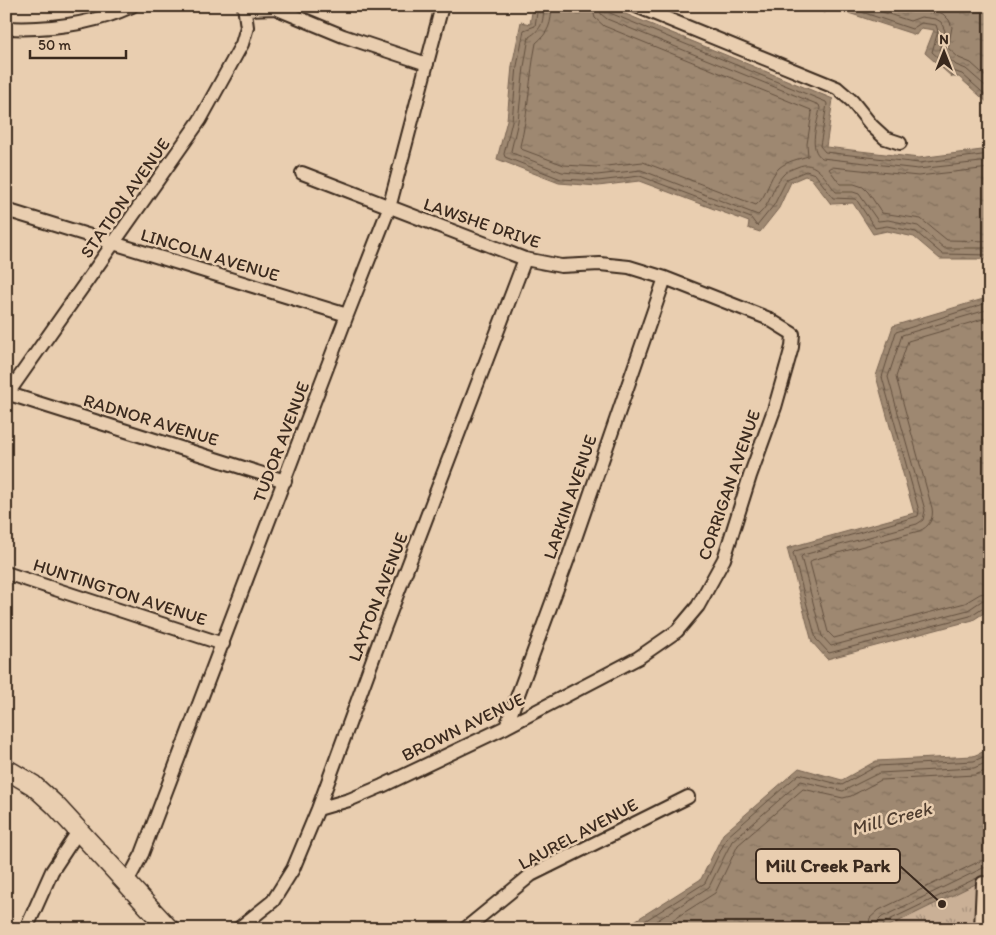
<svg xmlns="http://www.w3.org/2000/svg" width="996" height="935" viewBox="0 0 996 935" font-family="Itim,sans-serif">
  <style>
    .grass { fill: url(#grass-tufts); stroke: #826d5a }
    .water { fill: url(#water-ripples); stroke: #766250 }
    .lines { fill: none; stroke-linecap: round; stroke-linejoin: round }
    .shore { stroke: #63503f; stroke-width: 1 }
    .street-casing { stroke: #3b2a1e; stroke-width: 16 }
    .secondary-casing { stroke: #3b2a1e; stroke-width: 22 }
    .street { stroke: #e9ceb0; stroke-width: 12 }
    .secondary { stroke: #e9ceb0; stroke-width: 19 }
    .labels { text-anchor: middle; stroke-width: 5; stroke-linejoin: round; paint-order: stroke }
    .street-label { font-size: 18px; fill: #3b2a1e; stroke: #e9ceb0 }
    .water-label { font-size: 19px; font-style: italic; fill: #4f3d2f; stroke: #e9ceb0 }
    .leader { fill: none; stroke: #3b2a1e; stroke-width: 2 }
    .callout-dot { fill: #3b2a1e; stroke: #e9ceb0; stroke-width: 2 }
    .callout { fill: #e9ceb0; stroke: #3b2a1e; stroke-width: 2 }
    .callout-label { font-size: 19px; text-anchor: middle; font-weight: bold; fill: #3b2a1e }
  </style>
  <defs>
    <pattern id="grass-tufts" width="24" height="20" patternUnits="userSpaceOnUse" patternTransform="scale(1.25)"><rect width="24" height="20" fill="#cab096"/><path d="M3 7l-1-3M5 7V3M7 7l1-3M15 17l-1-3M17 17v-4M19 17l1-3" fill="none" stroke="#a58f7a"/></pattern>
    <pattern id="water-ripples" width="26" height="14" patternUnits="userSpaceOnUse" patternTransform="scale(1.25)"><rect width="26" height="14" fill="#9e8871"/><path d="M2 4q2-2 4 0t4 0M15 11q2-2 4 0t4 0" fill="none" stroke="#826f5c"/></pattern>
  </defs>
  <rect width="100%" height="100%" fill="#e9ceb0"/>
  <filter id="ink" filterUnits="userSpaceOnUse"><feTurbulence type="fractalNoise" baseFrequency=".02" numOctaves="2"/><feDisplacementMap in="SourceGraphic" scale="10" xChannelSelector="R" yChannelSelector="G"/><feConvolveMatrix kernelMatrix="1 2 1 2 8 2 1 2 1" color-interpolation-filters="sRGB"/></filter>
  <g filter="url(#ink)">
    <path class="grass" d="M986,872L983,929H837Z"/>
    <path class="water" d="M533,6H606L833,99L826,147L919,158L990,149V259H940L914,237L887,231L873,234L853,203L831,204L811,178L805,176L791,182L779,208L760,232L748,228L749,222L639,181L598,186L559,183L497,159L507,120L512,66L521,22L530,24Z
      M808,6H990V105L959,77H952L925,53L934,30L921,28L916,35L830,7L825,13Z
      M990,297V609L973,620L827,659L812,642L787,548L914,513L876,376L893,326Z
      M990,749V877L883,929H622L701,879L723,834L799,768L842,780L876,761L973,756Z"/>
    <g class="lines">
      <path class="shore" d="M538,6L535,26L524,30L517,66L512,121L504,154L505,157L561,179L598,181L640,176L751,218L757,226L774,205L787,179L806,171L815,174L833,198L856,199L875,228L887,226L916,232L942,254L990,255
        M544,6C543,22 543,28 529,37L524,67L518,121L511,151L512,153L562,172L597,175L641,170L758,215C771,205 772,186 783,175C786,171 792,169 797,167C816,158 826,180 836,192H853L859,194L878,221L888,220L918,226L944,248H990
        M552,6C551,24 549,32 536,43C529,77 529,112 520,146L521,149L564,165L597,167L643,162L756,205C768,196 768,178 779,168C787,161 799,159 808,156L807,144L812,113L811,110L604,26L595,18L592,6
        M600,6L601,14L607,19L819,105L820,108C818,122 807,149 822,158L918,169L990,161
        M606,6L607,10L610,13L826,102L827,104L820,146L825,152L919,163L990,154
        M844,6L912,29L921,23L936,25L938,31L932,52L953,71L962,74L990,99
        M864,6L910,21L921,17L936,19L941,22L945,31L939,50L956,65L966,69L990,90
        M888,6L908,13L921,9L936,11L943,14L949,20L952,27L948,48L959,58L971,63L990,80
        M990,168L918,176L832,167L829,169L840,184H854L863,187L868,192L882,213L921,219L947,240L990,241
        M990,302L896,332L882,377L919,511L918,516L795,551L793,553L816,639L829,653L970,616L985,606H990
        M990,309L902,335L888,377L925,510L923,520L917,524L803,555L801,557L822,636L831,646L968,610L983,600L990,599
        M990,317L908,341L896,377L932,508C934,519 929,527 919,531L812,560L810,563L828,632L834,638L965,603L980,594L990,592
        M632,929L705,883L727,837L799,774L842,785L877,766L974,761L990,754
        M644,929L709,887L732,841L801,781L843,791L879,773L974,768L990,761
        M658,929L715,893L738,845L803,789L843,798L851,796L881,780L975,775L990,769
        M868,929L870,918L879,910L980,861L990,859
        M876,929L877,922L882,917L983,868L990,867
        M882,929L885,922L979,877"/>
      <defs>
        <path id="street" d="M636,6L837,88L852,101L872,126L885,138L900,143
          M246,9L275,8L343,36L427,64
          M6,28C49,30 93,24 132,6
          M302,173L525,259L561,266L600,264L629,267L665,278L767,318L793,334L792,347L775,407L750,476L724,559L698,606L677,631L638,658L506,727L382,786L349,800L318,809
          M6,210L347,315
          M6,393L285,481
          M6,396L200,120L242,44L247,27L244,6
          M6,573L223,644
          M506,727L569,556L665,278
          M127,882L142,854L347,315L389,208L442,6
          M26,929L52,871L79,830
          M238,929L273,901L293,869L318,809L379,642L525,259
          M465,929L531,875L688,797
          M981,929L983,883"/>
        <path id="secondary" d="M6,769L33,785L55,805L169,929"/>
      </defs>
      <use href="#street" class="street-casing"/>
      <use href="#secondary" class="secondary-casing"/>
      <use href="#street" class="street"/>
      <use href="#secondary" class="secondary"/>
    </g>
  </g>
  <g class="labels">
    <g class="street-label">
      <text transform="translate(125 198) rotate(-55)" y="6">STATION AVENUE</text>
      <text transform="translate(482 223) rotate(19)" y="6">LAWSHE DRIVE</text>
      <text transform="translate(210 255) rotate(17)" y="6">LINCOLN AVENUE</text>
      <text transform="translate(151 420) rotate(17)" y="6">RADNOR AVENUE</text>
      <text transform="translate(281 442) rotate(-69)" y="6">TUDOR AVENUE</text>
      <text transform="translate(729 485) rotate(-71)" y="6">CORRIGAN AVENUE</text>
      <text transform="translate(570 497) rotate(-71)" y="6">LARKIN AVENUE</text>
      <text transform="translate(120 592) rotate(18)" y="6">HUNTINGTON AVENUE</text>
      <text transform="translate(378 597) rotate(-69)" y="6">LAYTON AVENUE</text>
      <text transform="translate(463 727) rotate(-26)" y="6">BROWN AVENUE</text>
      <text transform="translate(578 834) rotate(-28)" y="6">LAUREL AVENUE</text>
    </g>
    <g class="water-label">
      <text transform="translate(891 818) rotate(-15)" y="7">Mill Creek</text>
    </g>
  </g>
  <path class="leader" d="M942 904L900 866"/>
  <circle class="callout-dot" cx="942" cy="904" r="5"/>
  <rect class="callout" x="756" y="849" width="144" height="34" rx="5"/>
  <g class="callout-label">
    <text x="828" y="872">Mill Creek Park</text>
  </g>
  <rect width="996" height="935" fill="none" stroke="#e9ceb0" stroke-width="25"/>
  <rect x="12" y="12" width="971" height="910" fill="none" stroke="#3b2a1e" stroke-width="2" filter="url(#ink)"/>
  <g transform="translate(944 52)" stroke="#e9ceb0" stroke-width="4" paint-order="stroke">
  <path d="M0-4L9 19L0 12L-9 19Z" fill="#3b2a1e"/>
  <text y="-8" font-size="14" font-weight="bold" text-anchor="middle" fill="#3b2a1e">N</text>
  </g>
  <path d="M30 50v8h96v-8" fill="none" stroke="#3b2a1e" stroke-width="2.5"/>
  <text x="38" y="50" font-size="15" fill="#3b2a1e" stroke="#e9ceb0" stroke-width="4" paint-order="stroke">50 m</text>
</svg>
